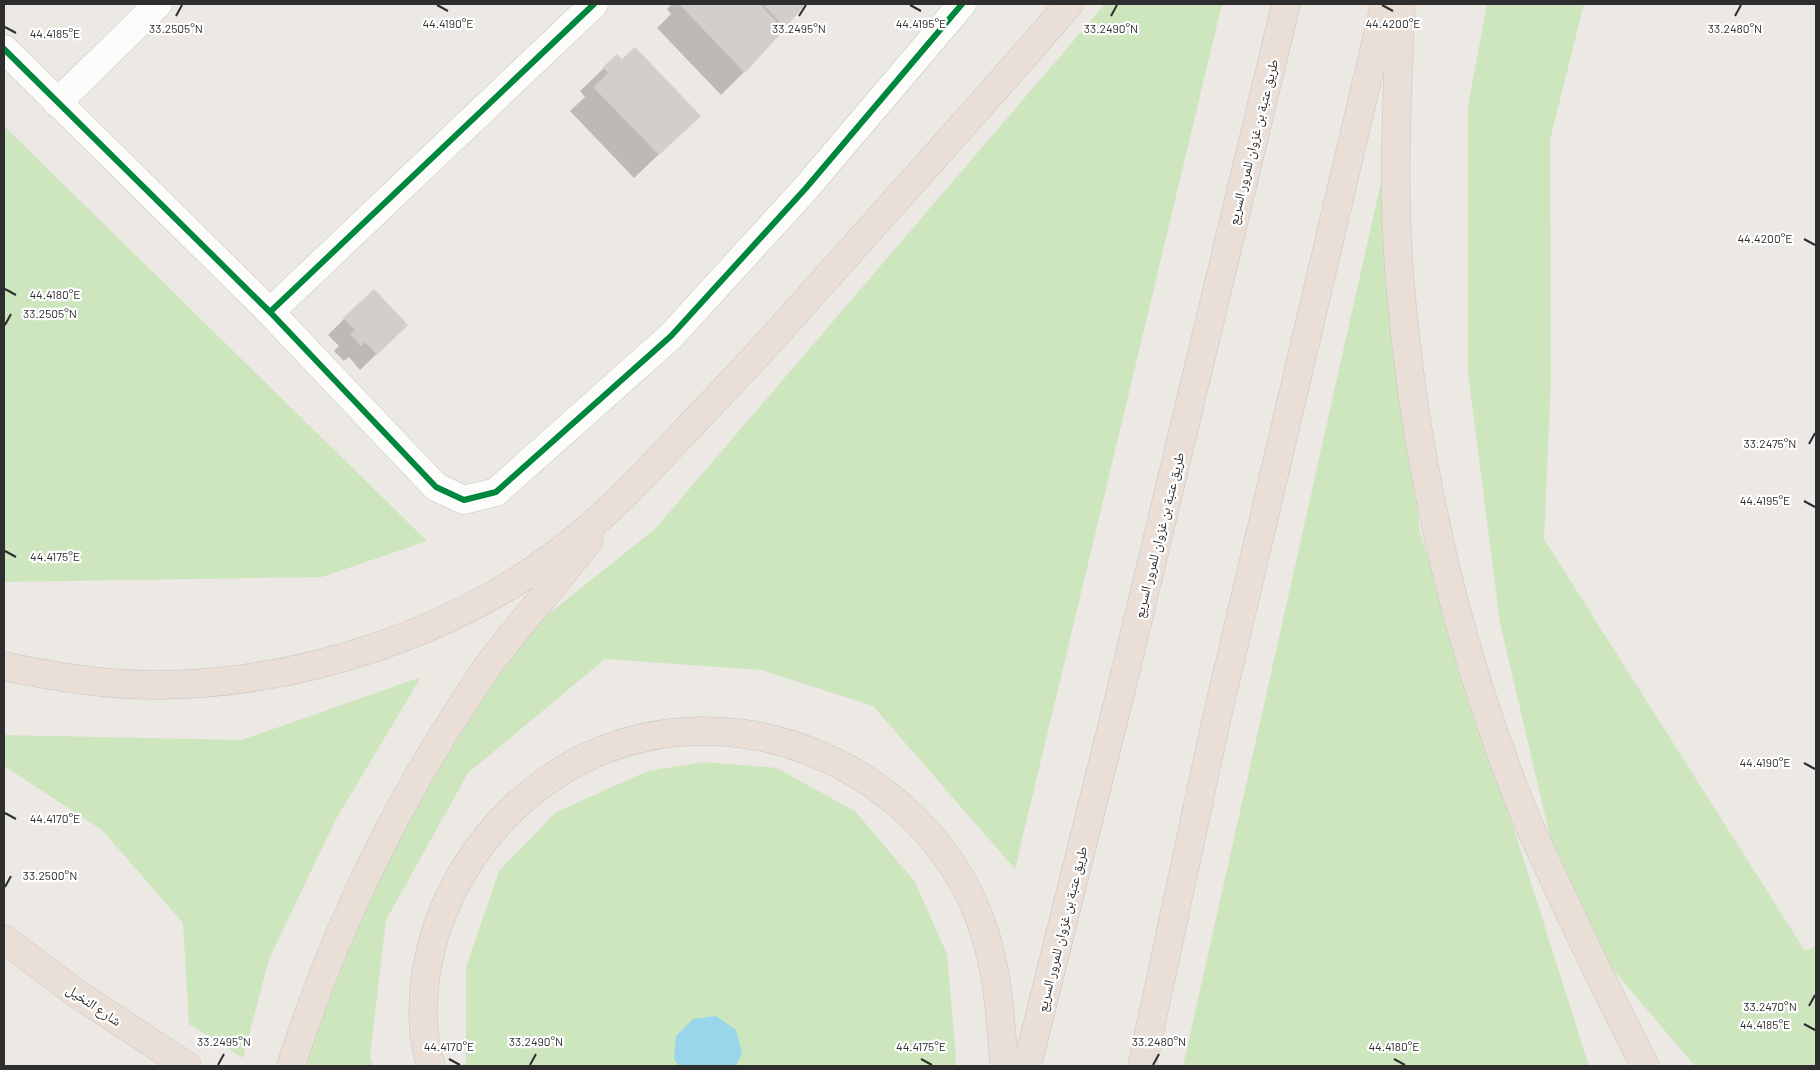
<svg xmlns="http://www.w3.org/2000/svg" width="1820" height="1070" viewBox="0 0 1820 1070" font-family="Barlow,'Noto Naskh Arabic',sans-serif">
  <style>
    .green { fill: #cee6be }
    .water { fill: #99d6ec }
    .shadow { fill: #0003 }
    .building { fill: #d1cecb }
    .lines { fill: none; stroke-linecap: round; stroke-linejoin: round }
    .minor-casing { stroke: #c5c4c5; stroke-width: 29 }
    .highway-casing { stroke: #c6c5c4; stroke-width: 29 }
    .minor { stroke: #fcfcfb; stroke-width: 28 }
    .highway { stroke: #eadfd6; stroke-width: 28 }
    .cycleway-casing { stroke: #fff; stroke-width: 9 }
    .cycleway { stroke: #00873e; stroke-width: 6 }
    .ticks { fill: none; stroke: #2e2e2e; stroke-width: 2 }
    .labels { text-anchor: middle; stroke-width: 4.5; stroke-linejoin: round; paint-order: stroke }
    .street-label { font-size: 14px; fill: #2e2e2e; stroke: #fff }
    .ticks-label { font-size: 12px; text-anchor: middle; fill: #2e2e2e; stroke: #fff; stroke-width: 4.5; stroke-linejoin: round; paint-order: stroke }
  </style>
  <rect width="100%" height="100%" fill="#ece8e4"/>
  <path class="green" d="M1105,4H1222L1015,869L873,706L761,670L605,659L468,773L386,920L370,1057L373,1066H279L382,839L502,651L655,529Z
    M1487,4H1584L1550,140L1551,380L1544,539L1805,951L1816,946V1066H1695L1569,918L1500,623L1468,373V106Z
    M4,126L427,541L322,577L4,582Z
    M1381,182L1420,532L1589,1066H1183Z
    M421,677L336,819L269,959L243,1058L189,1024L183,923L102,830L4,766V735L242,740Z
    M703,762L777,768L856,812L915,882L947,954L956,1057L955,1066H466V967L499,871L556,812L648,771Z"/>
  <path class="water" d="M716,1016L736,1030L742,1053L736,1066H679L674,1059L676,1036L693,1019Z"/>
  <path class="shadow" d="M672,4H805L744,72L721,95L657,28L671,14L667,9Z
    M604,68L699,116L634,178L570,111L585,97L580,91Z
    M344,319L390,341L360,370L349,357L344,361L334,351L339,346L328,335Z"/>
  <path class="building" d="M679,4H760L784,30L745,73Z
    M763,4H806L785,28Z
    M635,47L701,116L659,155L593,87L608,73L603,67L617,54L622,59Z
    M374,289L408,325L377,355L365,342L361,346L350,334L355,330L343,318Z"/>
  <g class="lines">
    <defs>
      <path id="minor" d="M4,49L270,312L436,487L464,500L496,492L671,336L806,188L962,4
        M57,103L158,4
        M270,312L594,4"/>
      <path id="highway" d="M1401,4C1397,96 1392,189 1400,282C1415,466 1457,649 1527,821C1536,841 1546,861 1555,881C1584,944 1614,1005 1645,1066
        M4,666C54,677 105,685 157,685C304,684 465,631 579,536C620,502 656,462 693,423C736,378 779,332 820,285C903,192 988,99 1069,4
        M4,939L76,993L187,1066
        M291,1066C331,942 383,828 454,718C465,702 474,686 485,670C518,626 555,584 589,540
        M431,1066C428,1055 425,1043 424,1032C413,899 512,767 642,738C774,708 914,778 972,900C997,953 1000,1008 1004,1066
        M1027,1066L1121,690L1286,4
        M1142,1066L1216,721L1385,4"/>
    </defs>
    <use href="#minor" class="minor-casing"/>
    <use href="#highway" class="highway-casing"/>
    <use href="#minor" class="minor"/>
    <use href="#highway" class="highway"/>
    <defs>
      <path id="cycleway" d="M4,49L270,312L436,487L464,500L496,492L671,336L806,188L962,4
        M270,312L594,4"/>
    </defs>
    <use href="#cycleway" class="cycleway-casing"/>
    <use href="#cycleway" class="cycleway"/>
  </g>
  <path class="ticks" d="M437,5L448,11M910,5L921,11M1382,5L1393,11M176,16L182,5M799,16L806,5M1111,16L1117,5M1735,16L1741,5M5,27L16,33M1804,239L1815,245M5,289L16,295M5,325L11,314M1809,444L1815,433M1804,501L1815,507M5,551L16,557M1804,763L1815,769M5,813L16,819M5,887L11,876M1809,1006L1815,995M1804,1024L1815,1030M449,1059L460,1065M921,1059L932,1065M1394,1059L1405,1065M218,1065L224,1054M530,1065L536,1054M1153,1065L1159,1054"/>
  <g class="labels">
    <g class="street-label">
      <text transform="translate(1253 142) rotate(-76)" y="5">طريق عتبة بن غزوان للمرور السريع</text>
      <text transform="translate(1159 535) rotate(-76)" y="5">طريق عتبة بن غزوان للمرور السريع</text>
      <text transform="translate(1062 929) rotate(-76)" y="5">طريق عتبة بن غزوان للمرور السريع</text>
      <text transform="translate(94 1005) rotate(34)" y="5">شارع النخيل</text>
    </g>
  </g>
  <g class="ticks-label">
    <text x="448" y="28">44.4190°E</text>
    <text x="921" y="28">44.4195°E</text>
    <text x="1393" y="28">44.4200°E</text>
    <text x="176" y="33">33.2505°N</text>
    <text x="799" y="33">33.2495°N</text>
    <text x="1111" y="33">33.2490°N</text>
    <text x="1735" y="33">33.2480°N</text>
    <text x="55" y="38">44.4185°E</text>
    <text x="1765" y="243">44.4200°E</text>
    <text x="55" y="299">44.4180°E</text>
    <text x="50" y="318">33.2505°N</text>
    <text x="1770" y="448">33.2475°N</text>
    <text x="1765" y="505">44.4195°E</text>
    <text x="55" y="561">44.4175°E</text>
    <text x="1765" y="767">44.4190°E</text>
    <text x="55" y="823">44.4170°E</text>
    <text x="50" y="880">33.2500°N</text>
    <text x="1770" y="1011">33.2470°N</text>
    <text x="1765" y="1029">44.4185°E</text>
    <text x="224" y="1046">33.2495°N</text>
    <text x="536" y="1046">33.2490°N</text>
    <text x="1159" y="1046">33.2480°N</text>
    <text x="449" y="1051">44.4170°E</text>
    <text x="921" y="1051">44.4175°E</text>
    <text x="1394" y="1051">44.4180°E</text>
  </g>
  <rect width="1820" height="1070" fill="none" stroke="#2e2e2e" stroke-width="10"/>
</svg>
